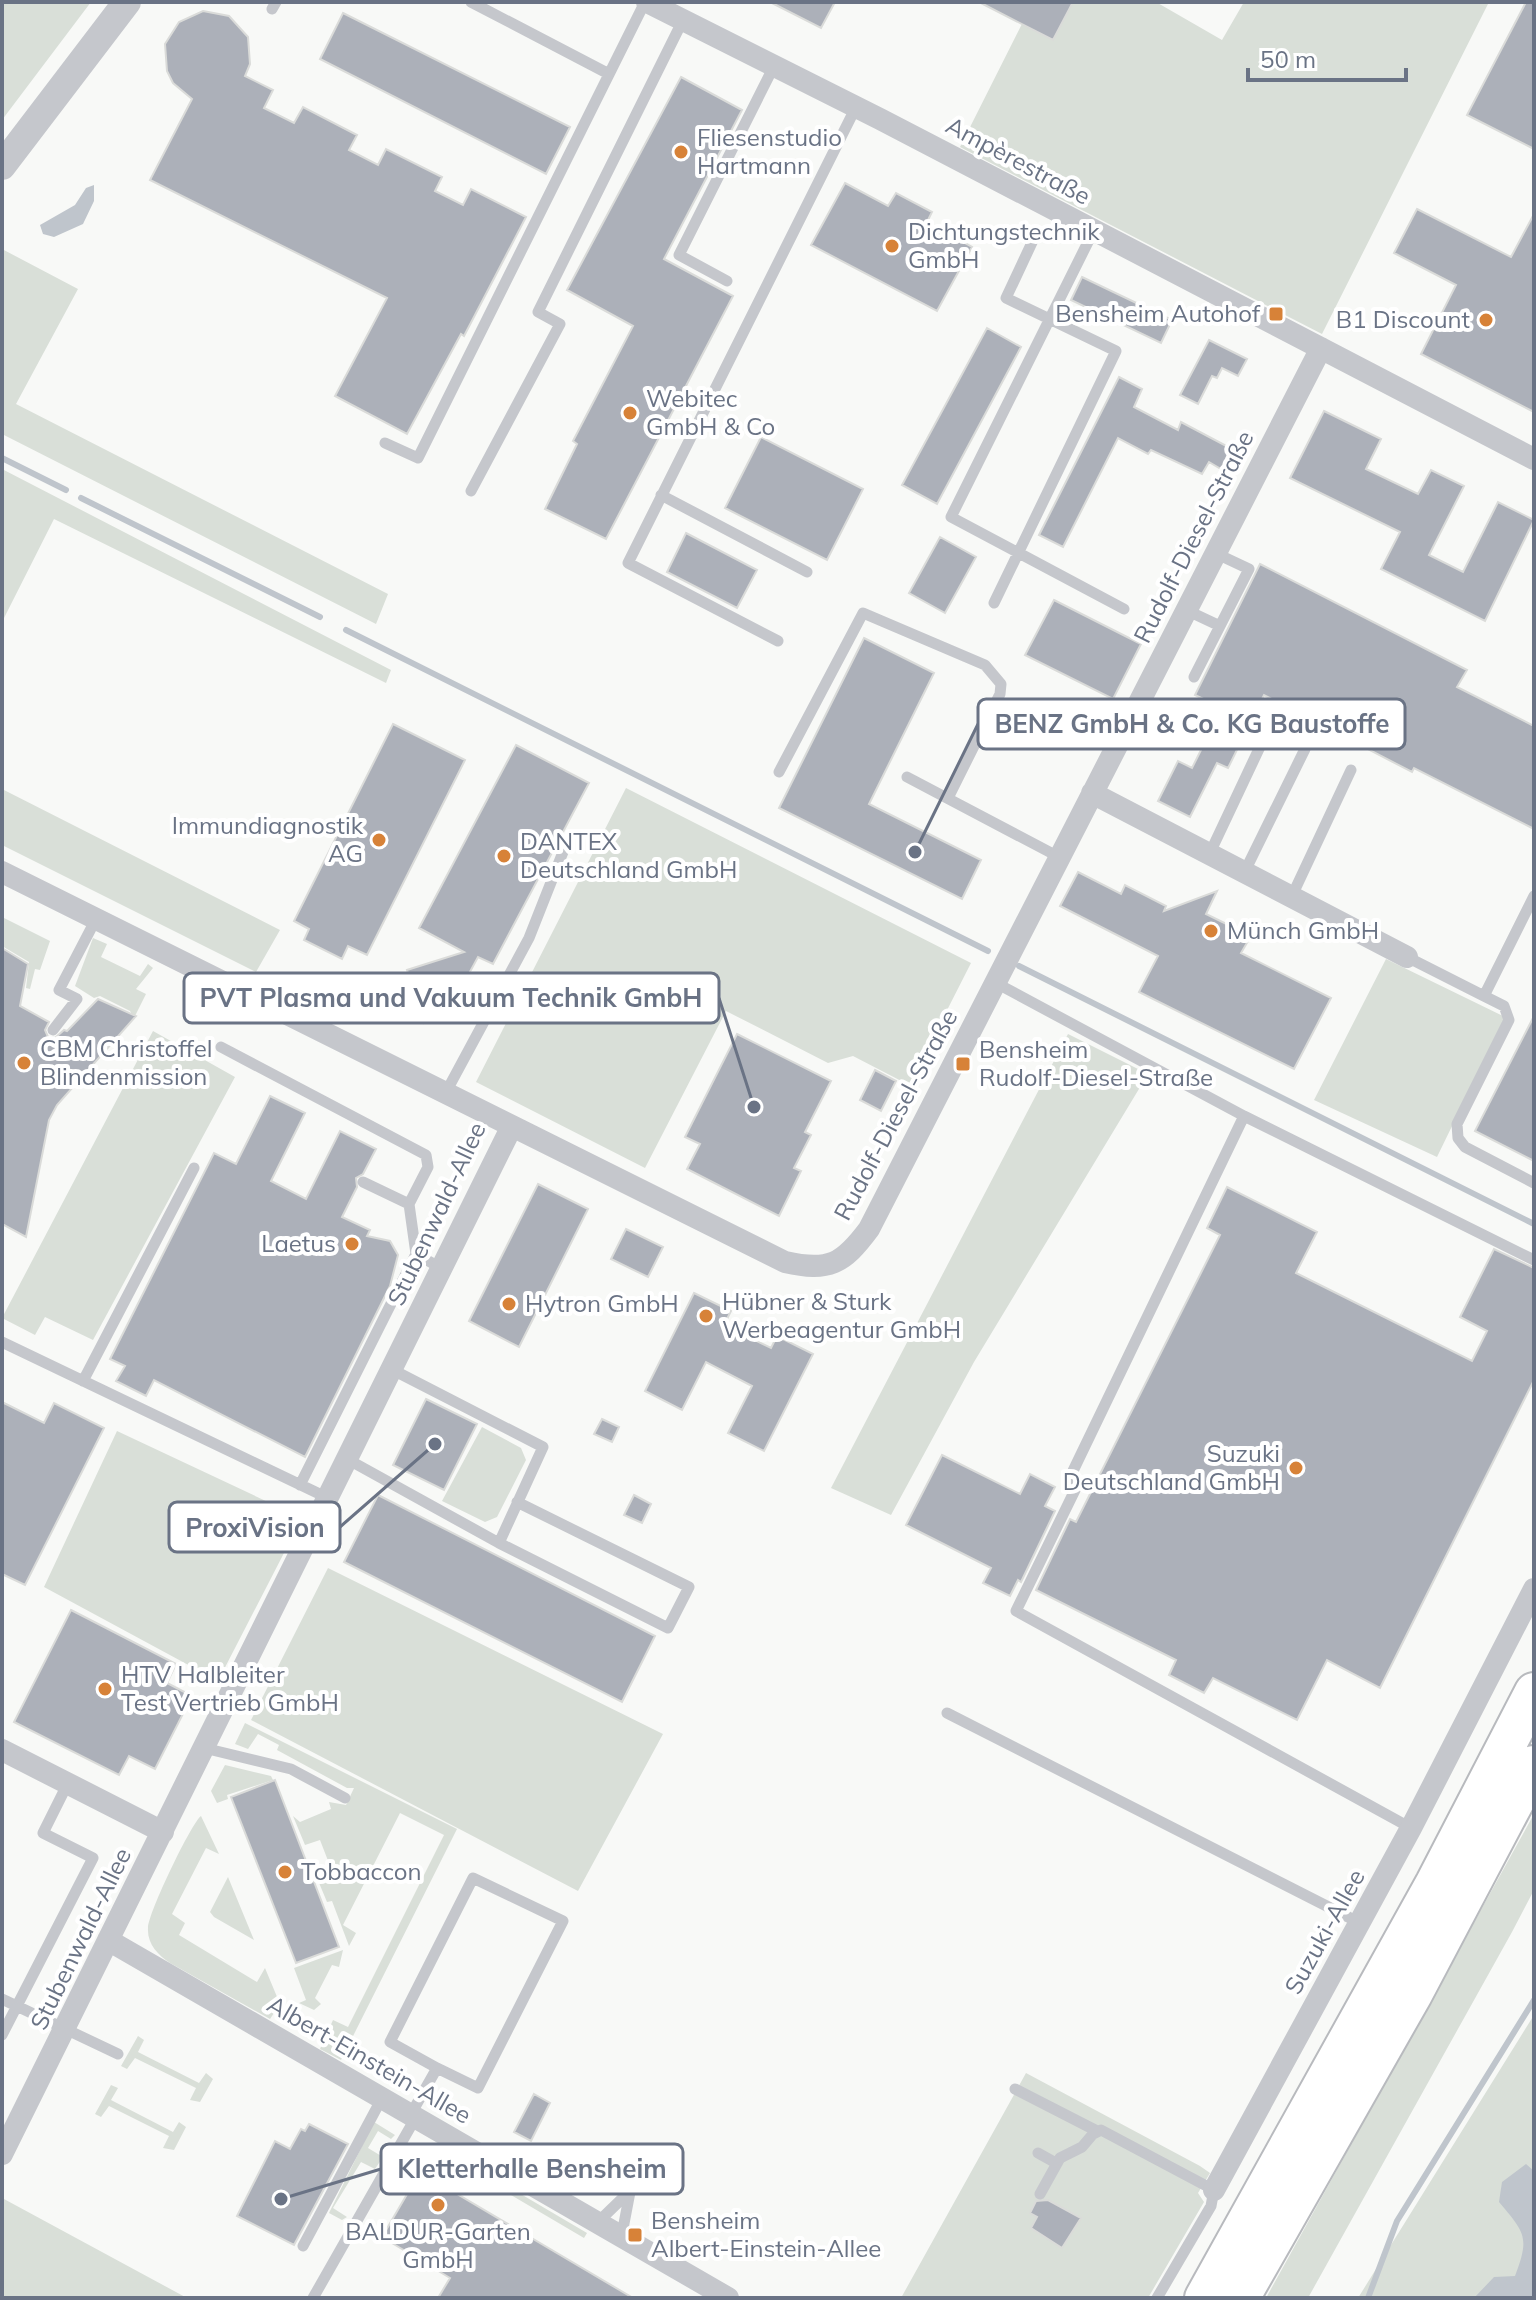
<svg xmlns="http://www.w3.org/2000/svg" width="1536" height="2300" viewBox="0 0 1536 2300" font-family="Mulish,sans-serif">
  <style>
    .green { fill: #d9dfd8 }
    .water { fill: #bfc5cc }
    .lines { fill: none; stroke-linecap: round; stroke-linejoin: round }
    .stream { stroke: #bfc5cc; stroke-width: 6 }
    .building { fill: #acb0b9; stroke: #dadbd9; stroke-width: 2 }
    .trunk-casing { stroke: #b8babe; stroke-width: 42 }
    .service { stroke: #c5c7cc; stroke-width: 11 }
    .minor { stroke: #c5c7cc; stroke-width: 22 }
    .tertiary { stroke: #c5c7cc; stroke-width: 28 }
    .trunk { stroke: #fff; stroke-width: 38 }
    .poi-dot { fill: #d78238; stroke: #fff; stroke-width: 3 }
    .labels { text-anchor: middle; stroke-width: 8; stroke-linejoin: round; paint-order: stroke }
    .poi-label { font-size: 24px; fill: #6a7385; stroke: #fff; text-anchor: start }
    .street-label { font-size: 24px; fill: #6a7385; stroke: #fff }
    .leader { fill: none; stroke: #6a7385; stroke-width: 3 }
    .callout-dot { fill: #6a7385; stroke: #fff; stroke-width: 3 }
    .callout { fill: #fff; stroke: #6a7385; stroke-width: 3 }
    .callout-label { font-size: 26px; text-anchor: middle; font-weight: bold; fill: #6a7385 }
  </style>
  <rect width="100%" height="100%" fill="#f8f9f7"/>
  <path class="green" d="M2,2H91L2,120Z
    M1033,2H1156L1222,40L1244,2H1489L1322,334L960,147Z
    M2,249L78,289L16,404L388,594L376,624L2,434Z
    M2,469L391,670L386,683L54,519L2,622Z
    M626,788L971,963L909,1085L853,1056L828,1063L726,1011L645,1168L476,1082Z
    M2,789L280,930L256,972L2,845Z
    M2,917L50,941L40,970L35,969L30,989L26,988L29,962L2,946Z
    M93,938L107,944L101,957L140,976L148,964L153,968L136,989L146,994L134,1018L130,1011L100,996L94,998L75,986Z
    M1386,959L1505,1017L1437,1157L1314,1100Z
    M153,1031L235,1077L93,1340L45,1317L35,1335L2,1318Z
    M1068,1034L1148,1074L974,1362L891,1515L831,1488Z
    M482,1427L521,1448L526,1460L497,1517L485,1522L442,1501Z
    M117,1431L302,1518L218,1681L44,1587Z
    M328,1568L663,1734L578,1891L251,1720Z
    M245,1723L457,1829L341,2060L320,2049L333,2020L348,2027L444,1835L400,1813L343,1925L356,1933L349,1946L332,1901L327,1902L317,1878L332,1871L320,1840L305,1845L293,1816L300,1822L331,1809L329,1802L346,1805L354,1788H347L277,1750L279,1745L258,1734L248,1749L235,1744Z
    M225,1765L271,1776L273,1780L227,1795L228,1799L217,1803L211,1791Z
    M1534,1814V1890L1512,1932L1308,2298H1266Z
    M201,1816L219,1854L206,1848L172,1914L185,1923L179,1935L257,1982L265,1968L280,2004L270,2019L170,1963C158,1955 147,1944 148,1928C148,1913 192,1822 201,1816Z
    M228,1877L254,1940L214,1917L210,1912Z
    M343,1950L339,1967L332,1965L315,1998L321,2004L314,2010L299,2003L306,2000L294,1968Z
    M1534,2015V2298H1358Z
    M138,2036L144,2040L138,2052L199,2083L206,2073L213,2079L200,2102L190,2100L196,2088L135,2058L127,2069L121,2066Z
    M1026,2073L1200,2166L1210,2173L1198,2193L1204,2202L1148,2298H901Z
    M111,2085L118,2088L111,2100L173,2132L179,2122L186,2127L174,2150L163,2148L169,2136L109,2106L101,2117L95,2114Z
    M374,2122L395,2135L391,2139L378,2131L368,2148L383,2157L375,2169L361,2162L333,2208L347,2217L342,2220L329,2213Z
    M461,2159L587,2233L584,2238L458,2164Z
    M4,2199L187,2298H2Z"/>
  <path class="water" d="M94,185V201L83,224L54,237L43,234L40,225L75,205L86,188Z
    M1526,2164L1534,2171V2298H1474L1494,2277L1515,2276C1530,2237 1525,2233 1499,2202L1502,2182Z"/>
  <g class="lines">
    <path class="stream" d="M2,458L66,490
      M81,498L320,617
      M346,630L988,951
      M1019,966L1534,1224
      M1368,2298L1397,2221L1534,2000"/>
  </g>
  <path class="building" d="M770,2H835L821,28Z
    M979,2H1073L1053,40Z
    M1526,2H1534V149L1467,115Z
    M203,11L229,16L248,37L250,64L245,76L273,90L264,108L294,123L303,107L357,135L349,150L378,165L386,149L442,177L435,191L463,205L471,189L526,217L464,336L461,334L407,434L335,396L387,298L150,180L192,99L173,83L167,71L165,44L179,22Z
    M343,13L570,127L546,174L320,59Z
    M681,77L742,110L664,259L733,296L606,539L545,509L577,444L573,441L633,326L567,290Z
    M845,183L888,206L896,193L932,212L927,222L972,247L937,311L811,245Z
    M1417,209L1511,257L1534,214V412L1421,354L1456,285L1394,253Z
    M1082,277L1172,320L1161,343L1071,300Z
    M987,328L1021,347L937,504L902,485Z
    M1209,340L1247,359L1238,376L1222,368L1217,378L1212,376L1198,404L1180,395Z
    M1119,377L1142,389L1134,407L1178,430L1181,422L1232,449L1221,469L1209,462L1202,474L1151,450L1148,454L1118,438L1063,547L1039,535Z
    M1324,411L1381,439L1366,469L1418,494L1431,470L1464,486L1429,555L1463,572L1498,502L1534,520L1485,621L1381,569L1400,532L1290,478Z
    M761,437L863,489L827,560L725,508Z
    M686,533L757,570L737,608L667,572Z
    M940,537L976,557L945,613L909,593Z
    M1260,564L1467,670L1457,687L1534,726V829L1414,768L1412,772L1264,695L1228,768L1217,763L1190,817L1158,801L1178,761L1192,768L1222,708L1195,695Z
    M1054,600L1141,644L1113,699L1025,655Z
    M864,638L934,673L869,804L981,860L962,899L779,808Z
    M393,724L465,760L367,955L348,946L342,959L304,940L309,929L294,921Z
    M516,745L589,783L493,964L478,957L466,979L475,1007L424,1023L407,970L464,952L419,928Z
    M1078,872L1121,894L1125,885L1166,906L1164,911L1217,891L1206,914L1251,936L1241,953L1331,998L1294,1069L1139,992L1158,956L1060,906Z
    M2,948L28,964L20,1006L49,1022L45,1030L48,1037L55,1038L64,1030L67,1031L98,999L136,1016L57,1105L49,1120L26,1237L2,1224Z
    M1534,1016V1161L1475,1131Z
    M737,1034L831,1081L805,1132L811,1135L794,1168L801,1171L779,1216L687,1169L700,1144L685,1137Z
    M875,1070L896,1081L881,1111L860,1100Z
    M270,1096L305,1113L271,1181L306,1199L340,1131L376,1149L363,1174L356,1178L357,1187L342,1217L370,1230L367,1236L390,1241L398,1255L390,1286L305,1457L154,1380L146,1396L116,1381L125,1366L110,1359L214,1153L236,1164Z
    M538,1184L588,1209L519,1347L469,1321Z
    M1227,1187L1317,1232L1296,1273L1472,1361L1487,1331L1460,1317L1494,1249L1534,1268V1380L1380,1688L1327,1660L1297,1720L1213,1678L1204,1693L1169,1675L1176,1660L1036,1590L1070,1519L1076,1522L1220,1235L1207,1228Z
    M626,1229L663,1247L648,1277L611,1259Z
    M694,1293L731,1311L724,1325L771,1348L777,1336L813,1354L764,1451L728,1433L752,1386L706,1362L682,1410L645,1391Z
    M426,1399L477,1424L444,1490L393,1465Z
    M2,1402L44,1423L54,1403L104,1428L25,1585L2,1574Z
    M602,1419L619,1427L612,1442L594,1434Z
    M942,1455L1020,1494L1030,1474L1055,1487L1045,1506L1055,1511L1021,1582L1018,1580L1010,1596L983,1583L991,1568L906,1525Z
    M378,1495L655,1636L622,1702L344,1562Z
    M634,1495L651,1504L642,1523L624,1515Z
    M71,1610L176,1664L167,1683L192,1696L155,1769L129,1756L119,1775L14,1722Z
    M275,1780L339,1947L296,1963L231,1797Z
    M534,2094L550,2103L531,2141L514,2132Z
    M309,2124L348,2144L294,2245L237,2216L275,2141L290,2149L301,2129L305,2131Z
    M420,2172L633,2298H438L450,2278L382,2237Z
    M1048,2200L1081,2218L1062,2248L1031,2228L1037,2217L1030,2213L1036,2201Z"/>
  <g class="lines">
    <defs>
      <path id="trunk" d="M1204,2298L1435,1883L1534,1692
        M1240,2298L1413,1994L1534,1765"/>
    </defs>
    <use href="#trunk" class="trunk-casing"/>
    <path class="service" d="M471,2L609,74
      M272,9L276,2
      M1094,230L951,517L1124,609
      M727,281L679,255L774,66
      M385,443L418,458L645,2
      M471,491L560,324L538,312L683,20
      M661,495L807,572
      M994,603L1116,351L1006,298L1036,234
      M1186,610L1220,626
      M778,641L628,563L856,107
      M1194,677L1249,569L1215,553
      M779,772L863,613L985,665L1001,684L1000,694L948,798
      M907,777L1059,857
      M1209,855L1266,734
      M1244,873L1305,749
      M1291,898L1351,770
      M1407,957L1484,996L1534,896
      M994,982L1244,1116
      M1484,996L1504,1006L1509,1020L1457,1124L1458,1138L1465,1147L1534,1183
      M53,1030L77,999L59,990L96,919
      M221,1047L426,1155L428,1167L409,1204L416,1254L441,1268
      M445,1094L529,938L565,847
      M363,1182L409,1204
      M2,1342L328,1498
      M83,1381L194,1168
      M347,1459L499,1543L543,1447L391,1369
      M300,1485L416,1254
      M499,1543L668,1628L689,1587L517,1502
      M947,1713L1360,1923
      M204,1748L291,1769L345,1798
      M1411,1828L1016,1611L1076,1488L1072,1473L1244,1116L1534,1260
      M2,1999L118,2054
      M2,2035L93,1858L43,1833L68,1783
      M1015,2089L1097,2131
      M411,2114L437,2068L390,2042L473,1878L563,1921L478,2088L437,2068
      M1038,2153L1056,2163
      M1040,2194L1060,2158L1082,2147L1093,2134L1101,2130L1214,2190L1211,2206L1157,2298
      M599,2221L629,2192
      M622,2234L630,2192
      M303,2246L382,2098
      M313,2298L416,2117"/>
    <path class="minor" d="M647,2L880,119L1534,459
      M1092,793L1407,957
      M2,872L785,1262C829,1272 843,1264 869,1229L1321,348
      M2,1750L163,1832
      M108,1940L728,2298
      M2,2154L511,1128
      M1214,2190L1411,1828L1534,1589"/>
    <path class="tertiary" d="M2,166L127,2"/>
    <use href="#trunk" class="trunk"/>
  </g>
  <g class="poi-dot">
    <circle cx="681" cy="152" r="8"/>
    <circle cx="892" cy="246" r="8"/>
    <rect x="1268" y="306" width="16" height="16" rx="4"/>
    <circle cx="1486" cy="320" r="8"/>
    <circle cx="630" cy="413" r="8"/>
    <circle cx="379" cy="840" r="8"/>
    <circle cx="504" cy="856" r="8"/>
    <circle cx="1211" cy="931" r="8"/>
    <circle cx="24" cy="1063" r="8"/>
    <rect x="955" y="1056" width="16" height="16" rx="4"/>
    <circle cx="352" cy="1244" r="8"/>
    <circle cx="509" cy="1304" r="8"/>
    <circle cx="706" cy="1316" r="8"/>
    <circle cx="1296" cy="1468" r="8"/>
    <circle cx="105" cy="1689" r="8"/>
    <circle cx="285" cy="1872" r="8"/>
    <circle cx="438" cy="2205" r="8"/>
    <rect x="627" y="2227" width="16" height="16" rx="4"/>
  </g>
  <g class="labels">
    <g class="poi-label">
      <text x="697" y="146">Fliesenstudio<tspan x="697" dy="28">Hartmann</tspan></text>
      <text x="908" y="240">Dichtungstechnik<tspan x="908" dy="28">GmbH</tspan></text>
      <text x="1260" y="322" text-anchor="end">Bensheim Autohof</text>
      <text x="1470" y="328" text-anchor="end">B1 Discount</text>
      <text x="646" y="407">Webitec<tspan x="646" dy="28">GmbH &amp; Co</tspan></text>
      <text x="363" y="834" text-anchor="end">Immundiagnostik<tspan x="363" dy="28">AG</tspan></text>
      <text x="520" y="850">DANTEX<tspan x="520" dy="28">Deutschland GmbH</tspan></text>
      <text x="1227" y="939">Münch GmbH</text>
      <text x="40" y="1057">CBM Christoffel<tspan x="40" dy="28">Blindenmission</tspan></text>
      <text x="979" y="1058">Bensheim<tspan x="979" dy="28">Rudolf-Diesel-Straße</tspan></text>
      <text x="336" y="1252" text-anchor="end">Laetus</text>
      <text x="722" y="1310">Hübner &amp; Sturk<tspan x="722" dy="28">Werbeagentur GmbH</tspan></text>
      <text x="525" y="1312">Hytron GmbH</text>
      <text x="1280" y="1462" text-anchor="end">Suzuki<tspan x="1280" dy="28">Deutschland GmbH</tspan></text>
      <text x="121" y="1683">HTV Halbleiter<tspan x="121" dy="28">Test Vertrieb GmbH</tspan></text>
      <text x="301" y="1880">Tobbaccon</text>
      <text x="651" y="2229">Bensheim<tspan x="651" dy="28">Albert-Einstein-Allee</tspan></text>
      <text x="438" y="2240" text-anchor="middle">BALDUR-Garten<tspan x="438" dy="28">GmbH</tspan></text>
    </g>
    <g class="street-label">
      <text transform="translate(1018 161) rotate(28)" y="8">Ampèrestraße</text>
      <text transform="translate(1194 537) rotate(-63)" y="8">Rudolf-Diesel-Straße</text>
      <text transform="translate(896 1115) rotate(-62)" y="8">Rudolf-Diesel-Straße</text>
      <text transform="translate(437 1214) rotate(-65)" y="8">Stubenwald-Allee</text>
      <text transform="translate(1325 1932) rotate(-61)" y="8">Suzuki-Allee</text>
      <text transform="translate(81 1939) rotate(-64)" y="8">Stubenwald-Allee</text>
      <text transform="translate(369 2060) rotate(30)" y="8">Albert-Einstein-Allee</text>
    </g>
  </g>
  <path class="leader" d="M915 852L978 724M754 1107L719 998M435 1444L340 1527M281 2199L381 2169"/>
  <g class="callout-dot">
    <circle cx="915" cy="852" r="8"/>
    <circle cx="754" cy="1107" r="8"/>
    <circle cx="435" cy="1444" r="8"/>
    <circle cx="281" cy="2199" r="8"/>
  </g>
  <g class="callout">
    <rect x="978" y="699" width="427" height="50" rx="8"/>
    <rect x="184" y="973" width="535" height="50" rx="8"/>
    <rect x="169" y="1502" width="171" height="50" rx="8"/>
    <rect x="381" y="2144" width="302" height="50" rx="8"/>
  </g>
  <g class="callout-label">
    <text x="1192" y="733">BENZ GmbH &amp; Co. KG Baustoffe</text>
    <text x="451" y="1007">PVT Plasma und Vakuum Technik GmbH</text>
    <text x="255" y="1537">ProxiVision</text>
    <text x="532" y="2178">Kletterhalle Bensheim</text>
  </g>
  <rect width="1536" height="2300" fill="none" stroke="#6a7385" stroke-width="8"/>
  <path d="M1248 68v12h158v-12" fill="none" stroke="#6a7385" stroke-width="4"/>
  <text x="1260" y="68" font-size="24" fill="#6a7385" stroke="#ffffff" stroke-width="6" paint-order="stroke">50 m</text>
</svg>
